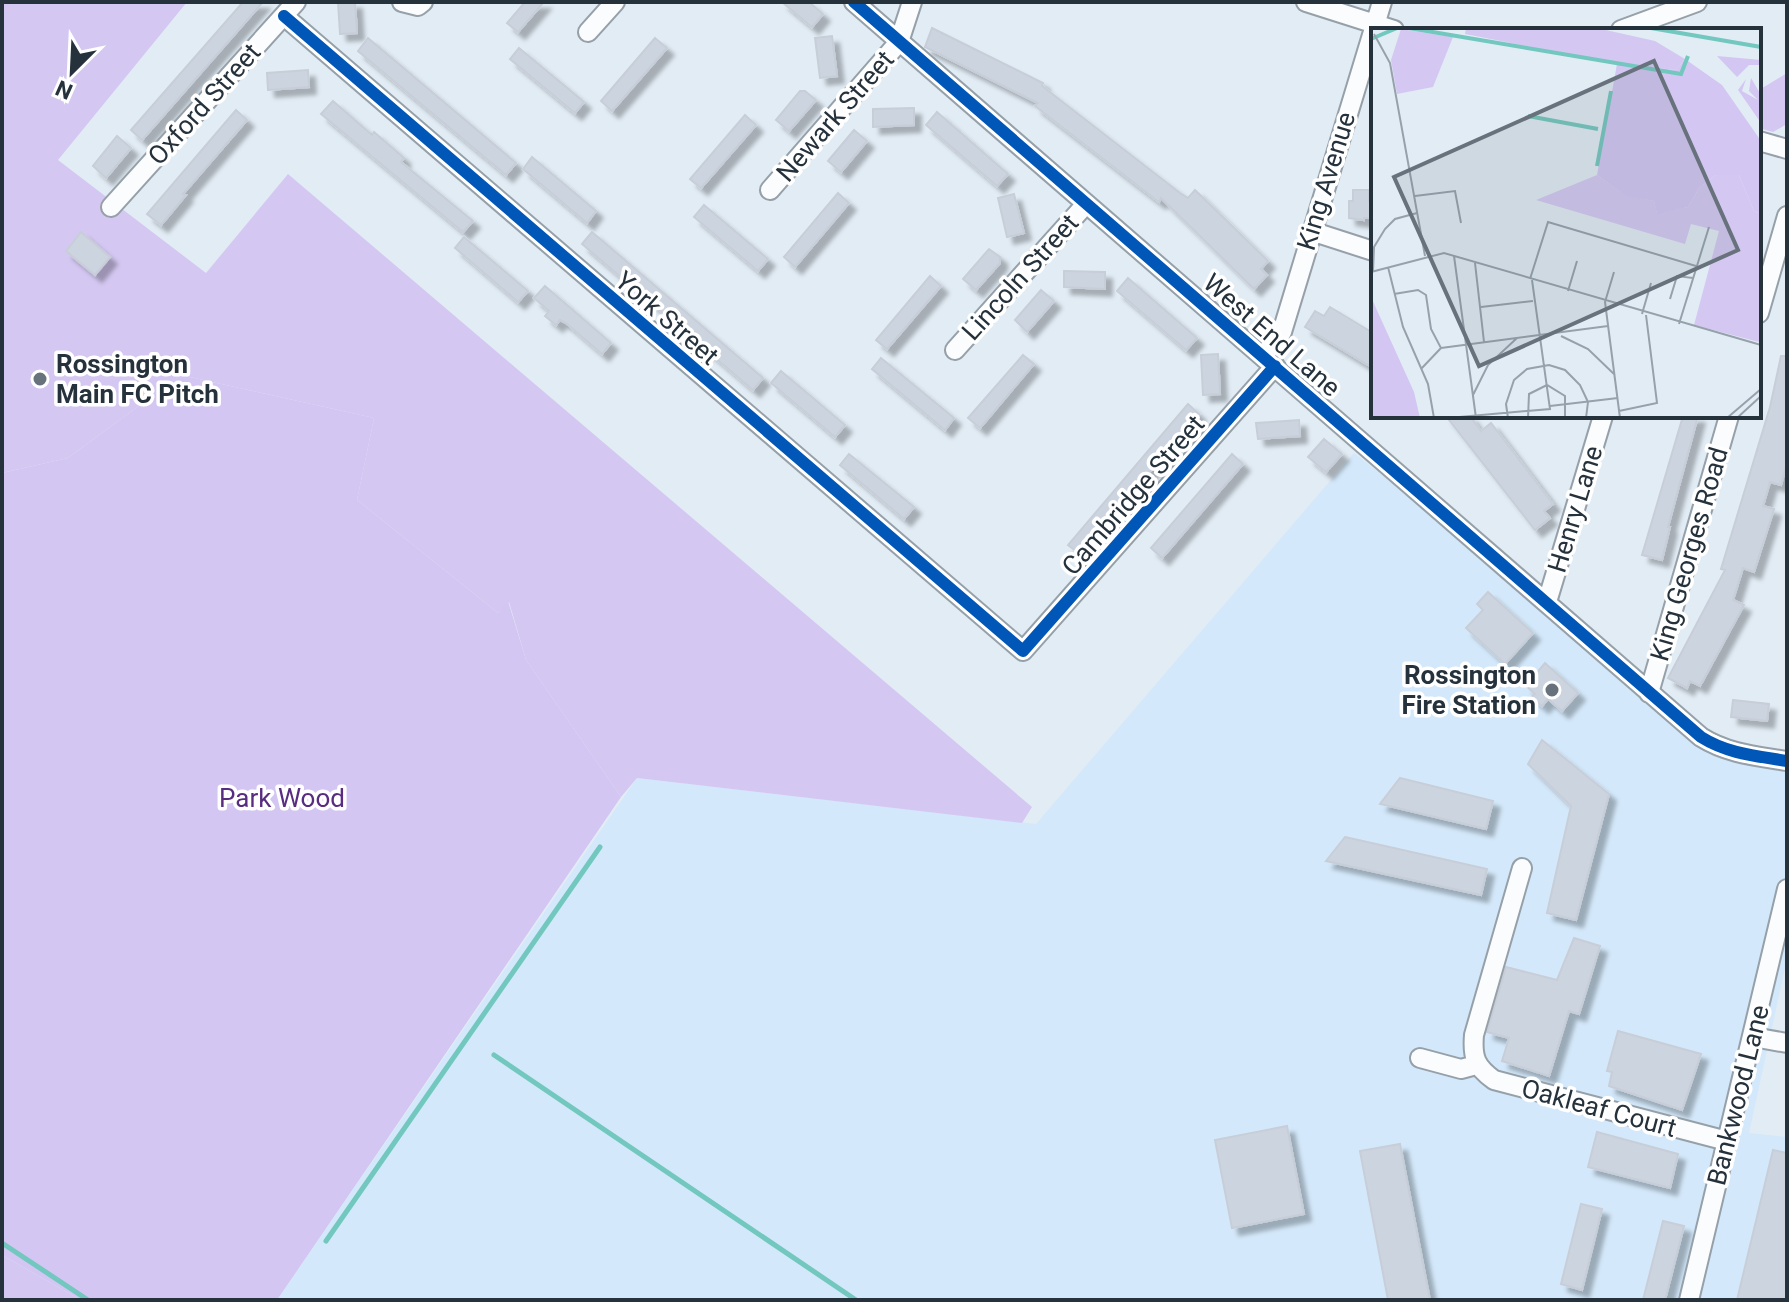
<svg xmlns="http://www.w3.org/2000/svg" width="1789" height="1302" viewBox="0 0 1789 1302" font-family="Roboto,sans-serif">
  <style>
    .built { fill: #d3e8fa }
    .green { fill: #d4c8f2 }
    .forest { fill: #d3c6f2 }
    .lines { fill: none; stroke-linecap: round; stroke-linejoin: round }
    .stream { stroke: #72c7be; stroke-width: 5 }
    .building { fill: #ccd4e0; stroke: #c8ced8; stroke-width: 2; filter: url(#shadow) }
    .minor-casing { stroke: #96a0a9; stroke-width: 22 }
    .minor { stroke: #fbfcfe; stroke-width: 18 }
    .cycleway-casing { stroke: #fff; stroke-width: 17 }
    .cycleway { stroke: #0057b8; stroke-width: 12 }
    .poi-dot { fill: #67727c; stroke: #fff; stroke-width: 3 }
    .labels { text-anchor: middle; stroke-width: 7; stroke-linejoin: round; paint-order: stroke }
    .street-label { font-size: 26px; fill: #25313b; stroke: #fff }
    .poi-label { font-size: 26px; font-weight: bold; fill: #25313b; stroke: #fff; text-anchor: start }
    .park-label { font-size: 26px; fill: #582d81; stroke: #fff }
    .inset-river { fill: none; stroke: #72c7be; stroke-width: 4 }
    .inset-road { fill: none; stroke: #96a1ab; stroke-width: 2 }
    .view { fill: #67727c; fill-opacity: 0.15; stroke: #67727c; stroke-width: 4 }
    .inset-edge { fill: none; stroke: #25313b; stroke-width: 4 }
  </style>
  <defs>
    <filter id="shadow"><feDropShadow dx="7" dy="7" stdDeviation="2" flood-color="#0004"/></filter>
  </defs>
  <rect width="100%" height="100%" fill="#e2ecf5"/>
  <path class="built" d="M1354,453L1725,743L1787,750V959L1749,1133L1787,1137V1300H277L637,778L1036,824Z"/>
  <path class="green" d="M2,2H187L58,160L206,273L288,174L1032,807L1022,823L637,778L621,797L526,660L509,602L498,613L357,500L374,418L181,375L68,458L2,473Z
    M1787,73V124L1773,132L1759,128V90Z
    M2,1255L81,1300H2Z"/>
  <path class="forest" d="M181,375L374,418L357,500L498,613L508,601L526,660L621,797L277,1300H81L2,1255V473L68,458Z"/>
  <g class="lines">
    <path class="stream" d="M494,1055L856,1300
      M326,1241L600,847
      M2,1243L88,1300"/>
  </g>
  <path class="building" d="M243,2H263L142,140L131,130Z
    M338,2H355L357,33L340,34Z
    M525,2H544L518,32L507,23Z
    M782,2H809L823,14L812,27Z
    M932,28L1043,83L1042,86L1180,193L1188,198L1195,190L1268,261L1261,269L1267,275L1254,289L1161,198L1159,202L1146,192L1035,106L1038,103L925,47Z
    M832,36L837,76L820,78L815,38Z
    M368,38L516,163L506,175L358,51Z
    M655,38L667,48L612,111L601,101Z
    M519,48L584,102L575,113L510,59Z
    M308,70L309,87L268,90L267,73Z
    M800,91H805L816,100L789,131L776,120Z
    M333,101L372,135L374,132L404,158L401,162L473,221L463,232L321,114Z
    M914,108V125L873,127V109Z
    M236,110L247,120L183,194L186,195L161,225L147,214Z
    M937,112L1008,174L997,186L926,125Z
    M745,115L756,125L701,188L690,179Z
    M854,130L867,141L841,172L828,161Z
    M117,136L131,148L106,178L93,166Z
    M532,157L596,211L587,223L523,169Z
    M1353,190H1369V201H1373V218H1364V220L1349,218V201H1353Z
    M838,193L849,203L795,267L784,257Z
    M1014,194L1024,233L1007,237L998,198Z
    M704,205L768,259L758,271L694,217Z
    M81,232L110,257L95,275L66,251Z
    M592,232L763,378L753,390L582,244Z
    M464,237L528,291L518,302L455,248Z
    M989,249L1000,257V263L976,290L963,279Z
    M1064,271L1105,272V289L1064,287Z
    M930,276L941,286L887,349L876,340Z
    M1128,278L1197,338L1186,350L1117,291Z
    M545,286L611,343L602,354L566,323L560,320L556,325L545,316L549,311L534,298Z
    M1041,290L1054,301L1027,332L1015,320Z
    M1330,307L1373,333V368L1305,327L1315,311L1324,316Z
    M1218,354L1220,394L1203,395L1201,355Z
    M1023,355L1034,364L980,428L968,418Z
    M1781,356H1787V463L1781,485L1770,482L1763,506L1774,509L1754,572L1743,568L1733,600L1744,605L1700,686L1690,681L1687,688L1668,678L1725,570L1721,569L1770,407Z
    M881,358L954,418L945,430L872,369Z
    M781,371L845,425L835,437L771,383Z
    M1188,404L1199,414L1080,554L1068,545Z
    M1446,416H1470L1481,431L1491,423L1553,504L1544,511L1550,518L1535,530Z
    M1683,416H1698L1668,527H1670L1662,560L1642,555Z
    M1299,420L1300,436L1258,439L1256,423Z
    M1324,439L1342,454L1326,472L1308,457Z
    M849,454L914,507L904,519L840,465Z
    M1232,454L1243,464L1162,558L1151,548Z
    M1488,592L1533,633L1505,664L1466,628L1483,610L1477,604Z
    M1545,663L1578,693L1562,711L1548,699L1542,706L1531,697L1535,694L1526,686Z
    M1733,700L1769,704L1767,721L1731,717Z
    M1542,740L1609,794L1576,920L1547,913L1571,806L1528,764Z
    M1400,778L1493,801L1486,829L1380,804Z
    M1345,837L1487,869L1481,895L1326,861Z
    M1574,938L1600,946L1579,1014L1569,1011L1549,1076L1502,1061L1509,1038L1487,1032L1506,967L1557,980Z
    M1618,1031L1701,1054L1682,1110L1609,1086L1612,1072L1607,1071Z
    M1287,1126L1304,1214L1232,1228L1215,1140Z
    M1597,1132L1678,1154L1670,1188L1588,1167Z
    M1400,1144L1430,1300H1388L1360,1151Z
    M1773,1150L1787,1153V1300H1737Z
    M1581,1204L1602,1209L1582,1290L1561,1284Z
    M1663,1221L1684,1226L1665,1300H1643Z"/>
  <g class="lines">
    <defs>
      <path id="minor" d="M402,2L418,6L423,2
        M854,2L1701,737C1728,754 1757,756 1787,761
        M1306,2L1394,30
        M284,16L1023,651L1275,366
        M1621,30L1697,2
        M588,32L615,2
        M1759,141L1787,149
        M770,190L899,42L912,2
        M111,207L296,2
        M1311,231L1373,251
        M1759,313L1787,216
        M955,350L1086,204
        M1264,355L1282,332L1382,2
        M1547,602L1603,416
        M1649,693L1729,416
        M1522,868L1474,1035C1472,1058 1476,1067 1494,1080L1727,1141
        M1753,1037L1787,1043
        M1420,1058L1461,1069L1476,1065
        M1689,1300L1787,889"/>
    </defs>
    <use href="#minor" class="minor-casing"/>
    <use href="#minor" class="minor"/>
    <defs>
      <path id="cycleway" d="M854,2L1701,737C1728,754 1757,756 1787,761
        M284,16L1023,651L1275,366"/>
    </defs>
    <use href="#cycleway" class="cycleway-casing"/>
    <use href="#cycleway" class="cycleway"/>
  </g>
  <g class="poi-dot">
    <circle cx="40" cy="379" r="8"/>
    <circle cx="1552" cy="690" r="8"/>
  </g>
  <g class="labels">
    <g class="street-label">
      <text transform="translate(204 104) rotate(-48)" y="9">Oxford Street</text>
      <text transform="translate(835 116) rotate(-49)" y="9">Newark Street</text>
      <text transform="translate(1326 181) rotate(-73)" y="9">King Avenue</text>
      <text transform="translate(1020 277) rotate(-48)" y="9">Lincoln Street</text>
      <text transform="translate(667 318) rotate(41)" y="9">York Street</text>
      <text transform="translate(1272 335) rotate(41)" y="9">West End Lane</text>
      <text transform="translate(1133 495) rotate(-49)" y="9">Cambridge Street</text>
      <text transform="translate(1575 509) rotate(-73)" y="9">Henry Lane</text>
      <text transform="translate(1689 554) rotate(-74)" y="9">King Georges Road</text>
      <text transform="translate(1738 1095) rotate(-76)" y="9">Bankwood Lane</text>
      <text transform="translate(1599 1108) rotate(15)" y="9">Oakleaf Court</text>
    </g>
    <g class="poi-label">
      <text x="56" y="373">Rossington<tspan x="56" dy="30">Main FC Pitch</tspan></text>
      <text x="1536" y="684" text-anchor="end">Rossington<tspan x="1536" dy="30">Fire Station</tspan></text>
    </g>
    <g class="park-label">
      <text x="282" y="807">Park Wood</text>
    </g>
  </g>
  <g transform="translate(1371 28)">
    <rect width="390" height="390" fill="#e2ecf5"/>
    <path d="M95,0H226L284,13L314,31L305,42L246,36L94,6ZM30,1L82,9L62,59L26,66L20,32ZM226,147L254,167L283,173L286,185L317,179L328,160L345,147H368L383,183L390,186L388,314L323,297L348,203L320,196L314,216L165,172Z" fill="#d4c8f2"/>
    <path d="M346,28L390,32V37H378L366,49ZM314,31L351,57L390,113V186L383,183L368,147H345L328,160L317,179L286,186L283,173L255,168L226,147L246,36L305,42ZM380,50L390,67V95L367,62L375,51L371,63L387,72L378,63ZM0,269L43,364L49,390H0Z" fill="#d3c6f2"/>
    <path class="inset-river" d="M38,0L310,46L317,28M280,0L390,19M0,11L26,0M157,88L227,101M226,138L240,63"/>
    <path class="inset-road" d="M3,6L19,35L54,228M44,168L84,163L90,195M83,228L105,390M104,235L113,314M17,239L32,299L57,356L63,390M0,244L73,225L390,317M2,244L3,219L14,201L24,191L46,185M243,244L234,274L249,390M159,251L177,194L325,238M197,263L206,233M23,266L47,262L55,267L60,301L70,320L50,341M299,271L306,248L322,250M110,279L162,273M271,286L280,255M308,296L338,199M190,308L217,321L244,347M70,320L237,298M102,367L117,337L146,310M179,378L247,370M248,383L286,375L275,287M77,390L179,381L161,252M137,390L135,376L143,352L156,341L178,337L194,342L209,357L217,374L215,390M157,390L158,366L176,357L194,368V390M356,390L390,361M366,390L390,368"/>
    <path class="view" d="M283,33L367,222L108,338L23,149Z"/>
    <rect width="390" height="390" class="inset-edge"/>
  </g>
  <rect width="1789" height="1302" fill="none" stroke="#25313b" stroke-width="8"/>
  <g transform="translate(72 72) rotate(204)" stroke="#ffffff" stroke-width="6" paint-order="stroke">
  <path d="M0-6L14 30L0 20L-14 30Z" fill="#25313b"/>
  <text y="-12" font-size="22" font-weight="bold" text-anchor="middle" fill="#25313b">N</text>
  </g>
</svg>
